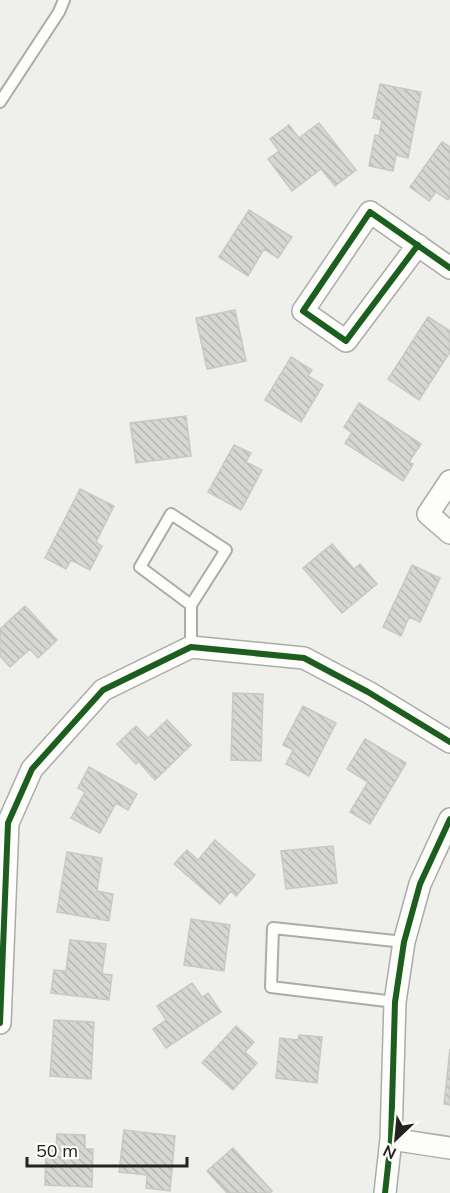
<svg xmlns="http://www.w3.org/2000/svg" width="450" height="1193" viewBox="0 0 450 1193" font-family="Mulish,sans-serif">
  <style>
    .building { fill: url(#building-back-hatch); stroke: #c8c8c5; stroke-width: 1.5 }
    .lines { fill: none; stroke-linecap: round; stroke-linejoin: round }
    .service-casing { stroke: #acaba8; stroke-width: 14 }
    .minor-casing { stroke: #acaba8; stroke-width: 24 }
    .service { stroke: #fdfdfc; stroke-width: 10 }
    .minor { stroke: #fdfdfc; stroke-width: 21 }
    .cycleway-casing { stroke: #fefdf6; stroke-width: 10 }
    .cycleway { stroke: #1b5e20; stroke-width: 6 }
  </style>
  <defs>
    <pattern id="building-back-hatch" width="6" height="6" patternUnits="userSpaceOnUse" patternTransform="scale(1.5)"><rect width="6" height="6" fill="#d6d6d3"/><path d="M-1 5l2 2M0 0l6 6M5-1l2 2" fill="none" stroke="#b7b7b5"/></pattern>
  </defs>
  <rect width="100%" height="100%" fill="#efefeb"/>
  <path class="building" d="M380,84L421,92L408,158L396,155L393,171L369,166L375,135L379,136L382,120L373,118Z
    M319,123L356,170L335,186L321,169L292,191L268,159L279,151L270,139L289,125L299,138Z
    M442,142L450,147V197L448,200L436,192L429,201L410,187Z
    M249,210L292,237L278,258L264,249L248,276L219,257Z
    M235,310L246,361L207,369L196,318Z
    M428,317L450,331V352L419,400L388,379Z
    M291,357L312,370L308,376L323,385L301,422L265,400Z
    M359,403L421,444L409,462L413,464L403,481L345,443L352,433L344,427Z
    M186,416L191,456L136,463L130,423Z
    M234,445L251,453L246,462L262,470L241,510L208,492Z
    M80,489L114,506L96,542L102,546L90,570L71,560L66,569L45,558Z
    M332,544L354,569L360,564L377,584L342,613L303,568Z
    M412,565L440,578L420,622L409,617L401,636L383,627Z
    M25,606L57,640L38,658L30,649L10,667L0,656V629Z
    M233,693L263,694L261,761L231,760Z
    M303,706L336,723L309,776L286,764L293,750L283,745Z
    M167,720L191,745L155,780L138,761L136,764L117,744L136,726L148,738Z
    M365,739L406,763L370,824L350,812L368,782L347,769Z
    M89,767L137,794L128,810L116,803L100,833L71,818L85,792L78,788Z
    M215,840L255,875L236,896L231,891L220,904L174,864L187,850L198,860Z
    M333,846L337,883L286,889L281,851Z
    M67,852L102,858L97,891L113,894L109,921L57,912Z
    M191,919L230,925L224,971L184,965Z
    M70,940L106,944L102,974L112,975L109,1000L51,993L54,970L66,971Z
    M192,983L202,997L208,993L221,1012L166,1048L153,1029L166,1020L157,1006Z
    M54,1020L94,1022L91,1079L50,1076Z
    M236,1026L254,1042L245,1052L257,1063L233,1090L202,1063Z
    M299,1035L322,1037L317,1083L276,1078L280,1038L298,1040Z
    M450,1049V1105L444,1104Z
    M124,1130L175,1136L170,1191L146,1188L147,1175L119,1172Z
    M57,1134L85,1135V1149H93L92,1187L45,1185L46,1147L56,1148Z
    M233,1148L272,1191L270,1193H227L207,1171Z"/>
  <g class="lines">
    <defs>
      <path id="service" d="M0,102L59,12L64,0
        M191,605L226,550L171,514L140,567L191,605V647
        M395,1002L271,987L273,928L404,942"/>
      <path id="minor" d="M418,245L346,341L303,311L370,212L450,268
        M450,481L428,514L450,533
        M0,1023L8,823L32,769L103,690L191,647L304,658L368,692L450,742
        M391,1139L450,1148
        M385,1193L391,1139L395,1002L404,942L420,884L450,819"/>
    </defs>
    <use href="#service" class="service-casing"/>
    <use href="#minor" class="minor-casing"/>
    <use href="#service" class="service"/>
    <use href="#minor" class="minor"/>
    <defs>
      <path id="cycleway" d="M418,245L346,341L303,311L370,212L450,268
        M0,1023L8,823L32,769L103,690L191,647L304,658L368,692L450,742
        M385,1193L391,1139L395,1002L404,942L420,884L450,819"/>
    </defs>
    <use href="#cycleway" class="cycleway-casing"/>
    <use href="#cycleway" class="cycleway"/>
  </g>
  <g transform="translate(396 1139) rotate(206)" stroke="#fefdf6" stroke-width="4.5" paint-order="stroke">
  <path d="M0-4.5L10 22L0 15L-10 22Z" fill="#232220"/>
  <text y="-9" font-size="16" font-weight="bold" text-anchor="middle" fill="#232220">N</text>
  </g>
  <path d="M27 1157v9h160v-9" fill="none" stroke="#232220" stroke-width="3"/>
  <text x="36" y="1157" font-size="18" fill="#232220" stroke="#fefdf6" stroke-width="4.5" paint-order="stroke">50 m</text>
</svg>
